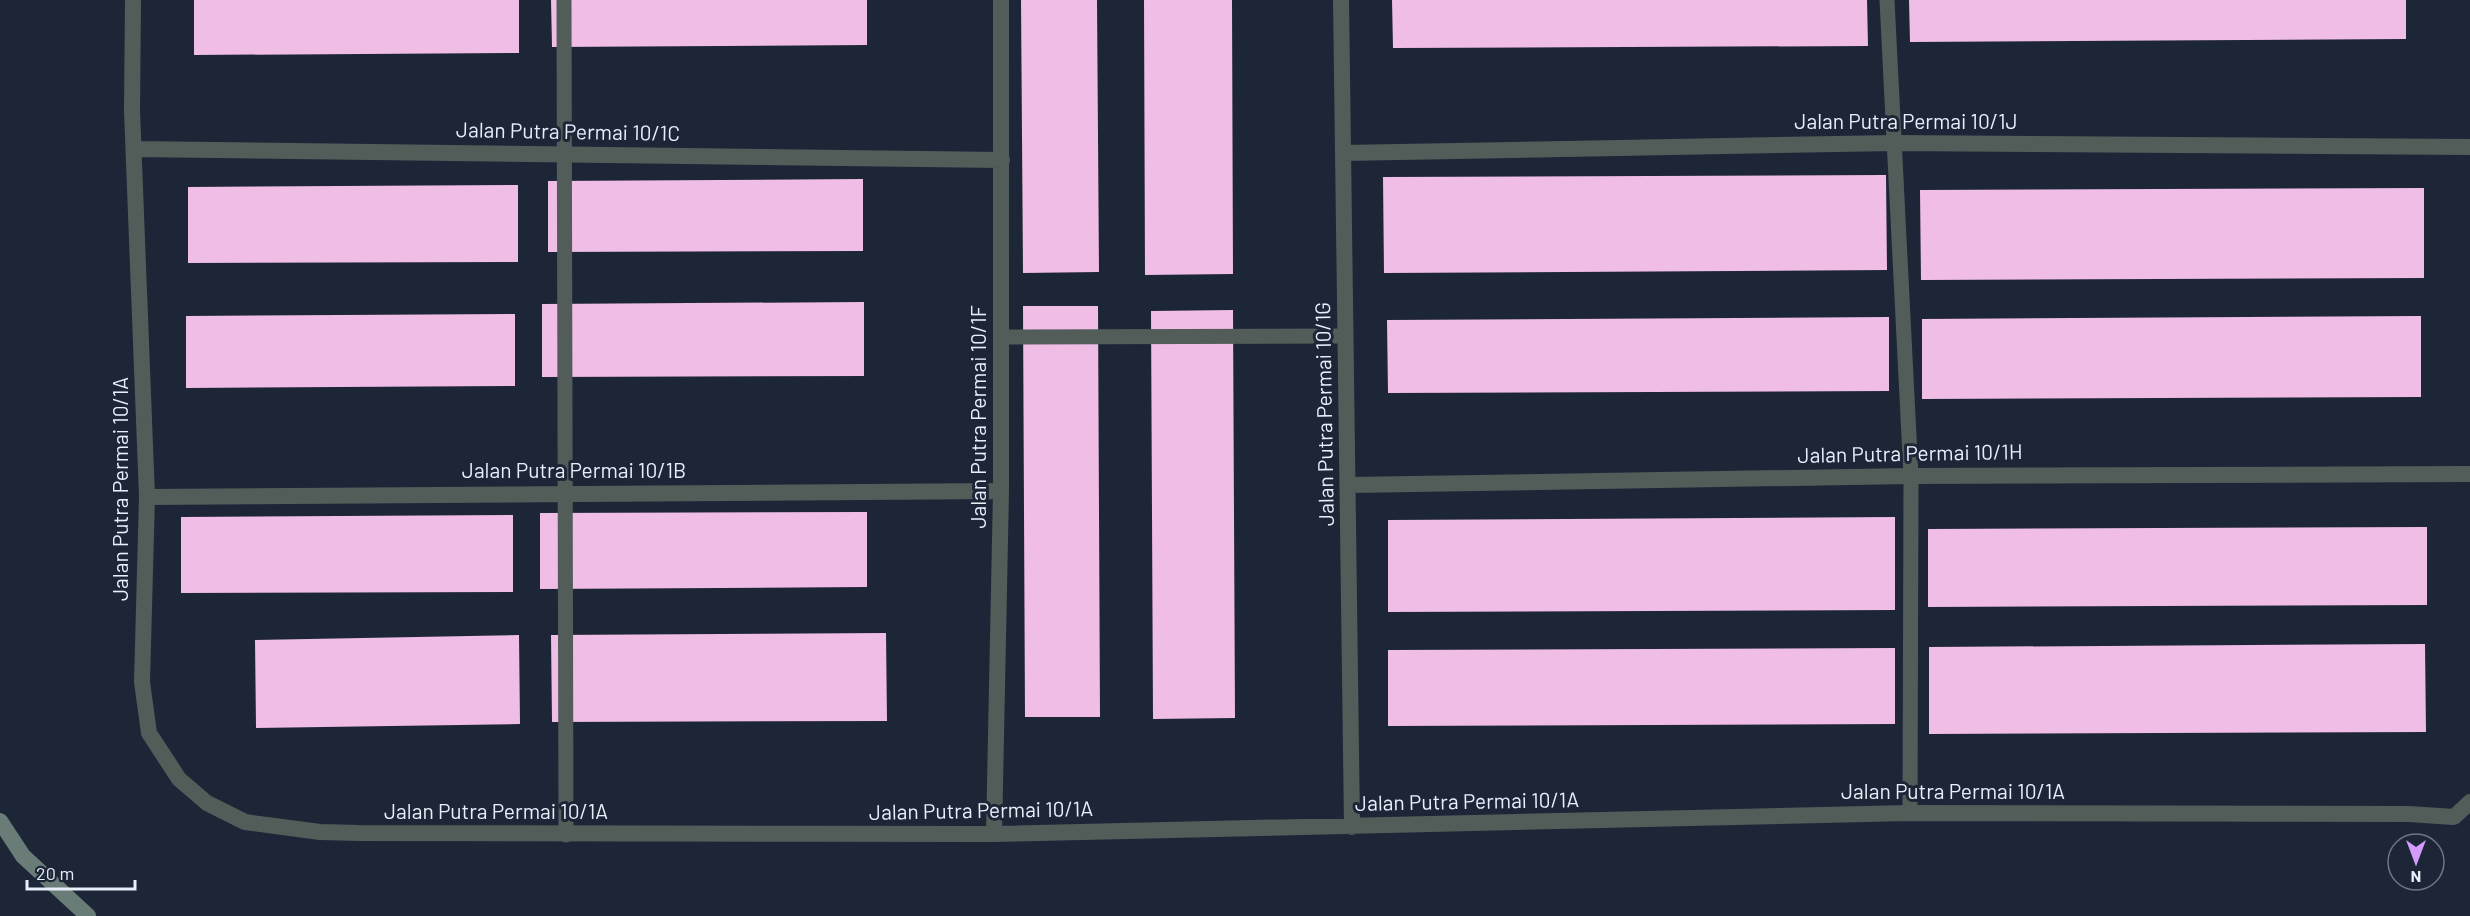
<svg xmlns="http://www.w3.org/2000/svg" width="2470" height="916" viewBox="0 0 2470 916" font-family="Barlow,sans-serif">
  <style>
    .building { fill: #efbde6 }
    .lines { fill: none; stroke-linecap: round; stroke-linejoin: round }
    .service { stroke: #525d5a; stroke-width: 15 }
    .minor { stroke: #525d5a; stroke-width: 16 }
    .secondary { stroke: #6a7c77; stroke-width: 16 }
    .labels { text-anchor: middle; stroke-width: 6; stroke-linejoin: round; paint-order: stroke }
    .street-label { font-size: 21px; fill: #e8eefa; stroke: #1d2637 }
  </style>
  <rect width="100%" height="100%" fill="#1d2637"/>
  <path class="building" d="M194,0H519V53L194,55Z
    M551,0H867V45L552,47Z
    M1021,0H1097L1099,272L1023,273Z
    M1144,0H1232L1233,274L1145,275Z
    M1392,0H1867L1868,46L1393,48Z
    M1909,0H2406V39L1910,42Z
    M1886,175L1887,270L1384,273L1383,177Z
    M863,179V251L548,252V181Z
    M518,185V262L188,263V187Z
    M2424,188V278L1921,280L1920,190Z
    M864,302V376L542,377V304Z
    M1023,306H1098L1100,717H1025Z
    M1233,310L1235,718L1153,719L1151,311Z
    M515,314V386L186,388V316Z
    M2421,316V397L1922,399V319Z
    M1889,317V391L1388,393L1387,320Z
    M867,512V587L540,589V513Z
    M513,515V592L181,593V517Z
    M1895,517V610L1388,612V520Z
    M2427,527V605L1928,607V529Z
    M886,633L887,721L552,722L551,635Z
    M519,635L520,724L256,728L255,640Z
    M2425,644L2426,732L1929,734V647Z
    M1895,648V724L1388,726V650Z"/>
  <g class="lines">
    <path class="service" d="M564,0L566,835
      M1887,0L1911,476L1910,813
      M1002,337L1345,336"/>
    <path class="minor" d="M133,0L132,111L147,497L142,682L149,733L179,779L207,803L245,822L320,832L359,833L994,834L1910,813L2409,814L2454,817L2470,802
      M1341,0L1352,827
      M135,149L1002,160
      M1343,153L1894,143L2470,147
      M1350,485L1911,476L2470,474
      M147,497L1001,491
      M994,834L1001,491V0"/>
    <path class="secondary" d="M0,821L23,856L88,916"/>
  </g>
  <g class="labels">
    <g class="street-label">
      <text x="1906" y="129">Jalan Putra Permai 10/1J</text>
      <text transform="translate(568 132) rotate(1)" y="7">Jalan Putra Permai 10/1C</text>
      <text transform="translate(1325 414) rotate(-91)" y="7">Jalan Putra Permai 10/1G</text>
      <text transform="translate(979 417) rotate(-90)" y="7">Jalan Putra Permai 10/1F</text>
      <text transform="translate(1910 454) rotate(-1)" y="7">Jalan Putra Permai 10/1H</text>
      <text x="574" y="478">Jalan Putra Permai 10/1B</text>
      <text transform="translate(121 489) rotate(-90)" y="7">Jalan Putra Permai 10/1A</text>
      <text x="1953" y="799">Jalan Putra Permai 10/1A</text>
      <text transform="translate(1467 802) rotate(-1)" y="7">Jalan Putra Permai 10/1A</text>
      <text transform="translate(981 811) rotate(-1)" y="7">Jalan Putra Permai 10/1A</text>
      <text x="496" y="819">Jalan Putra Permai 10/1A</text>
    </g>
  </g>
  <g transform="translate(2416 862) rotate(180)"><circle r="28" fill="#1d2637" stroke="#6e7685" stroke-width="1.5"/>
  <path d="M0-4.5L10 22L0 15L-10 22Z" fill="#d39cfc"/>
  <text y="-9" font-size="16" font-weight="bold" text-anchor="middle" fill="#e8eefa">N</text>
  </g>
  <path d="M27 880v9h108v-9" fill="none" stroke="#e8eefa" stroke-width="3"/>
  <text x="36" y="880" font-size="18" fill="#e8eefa" stroke="#1d2637" stroke-width="4.5" paint-order="stroke">20 m</text>
</svg>
